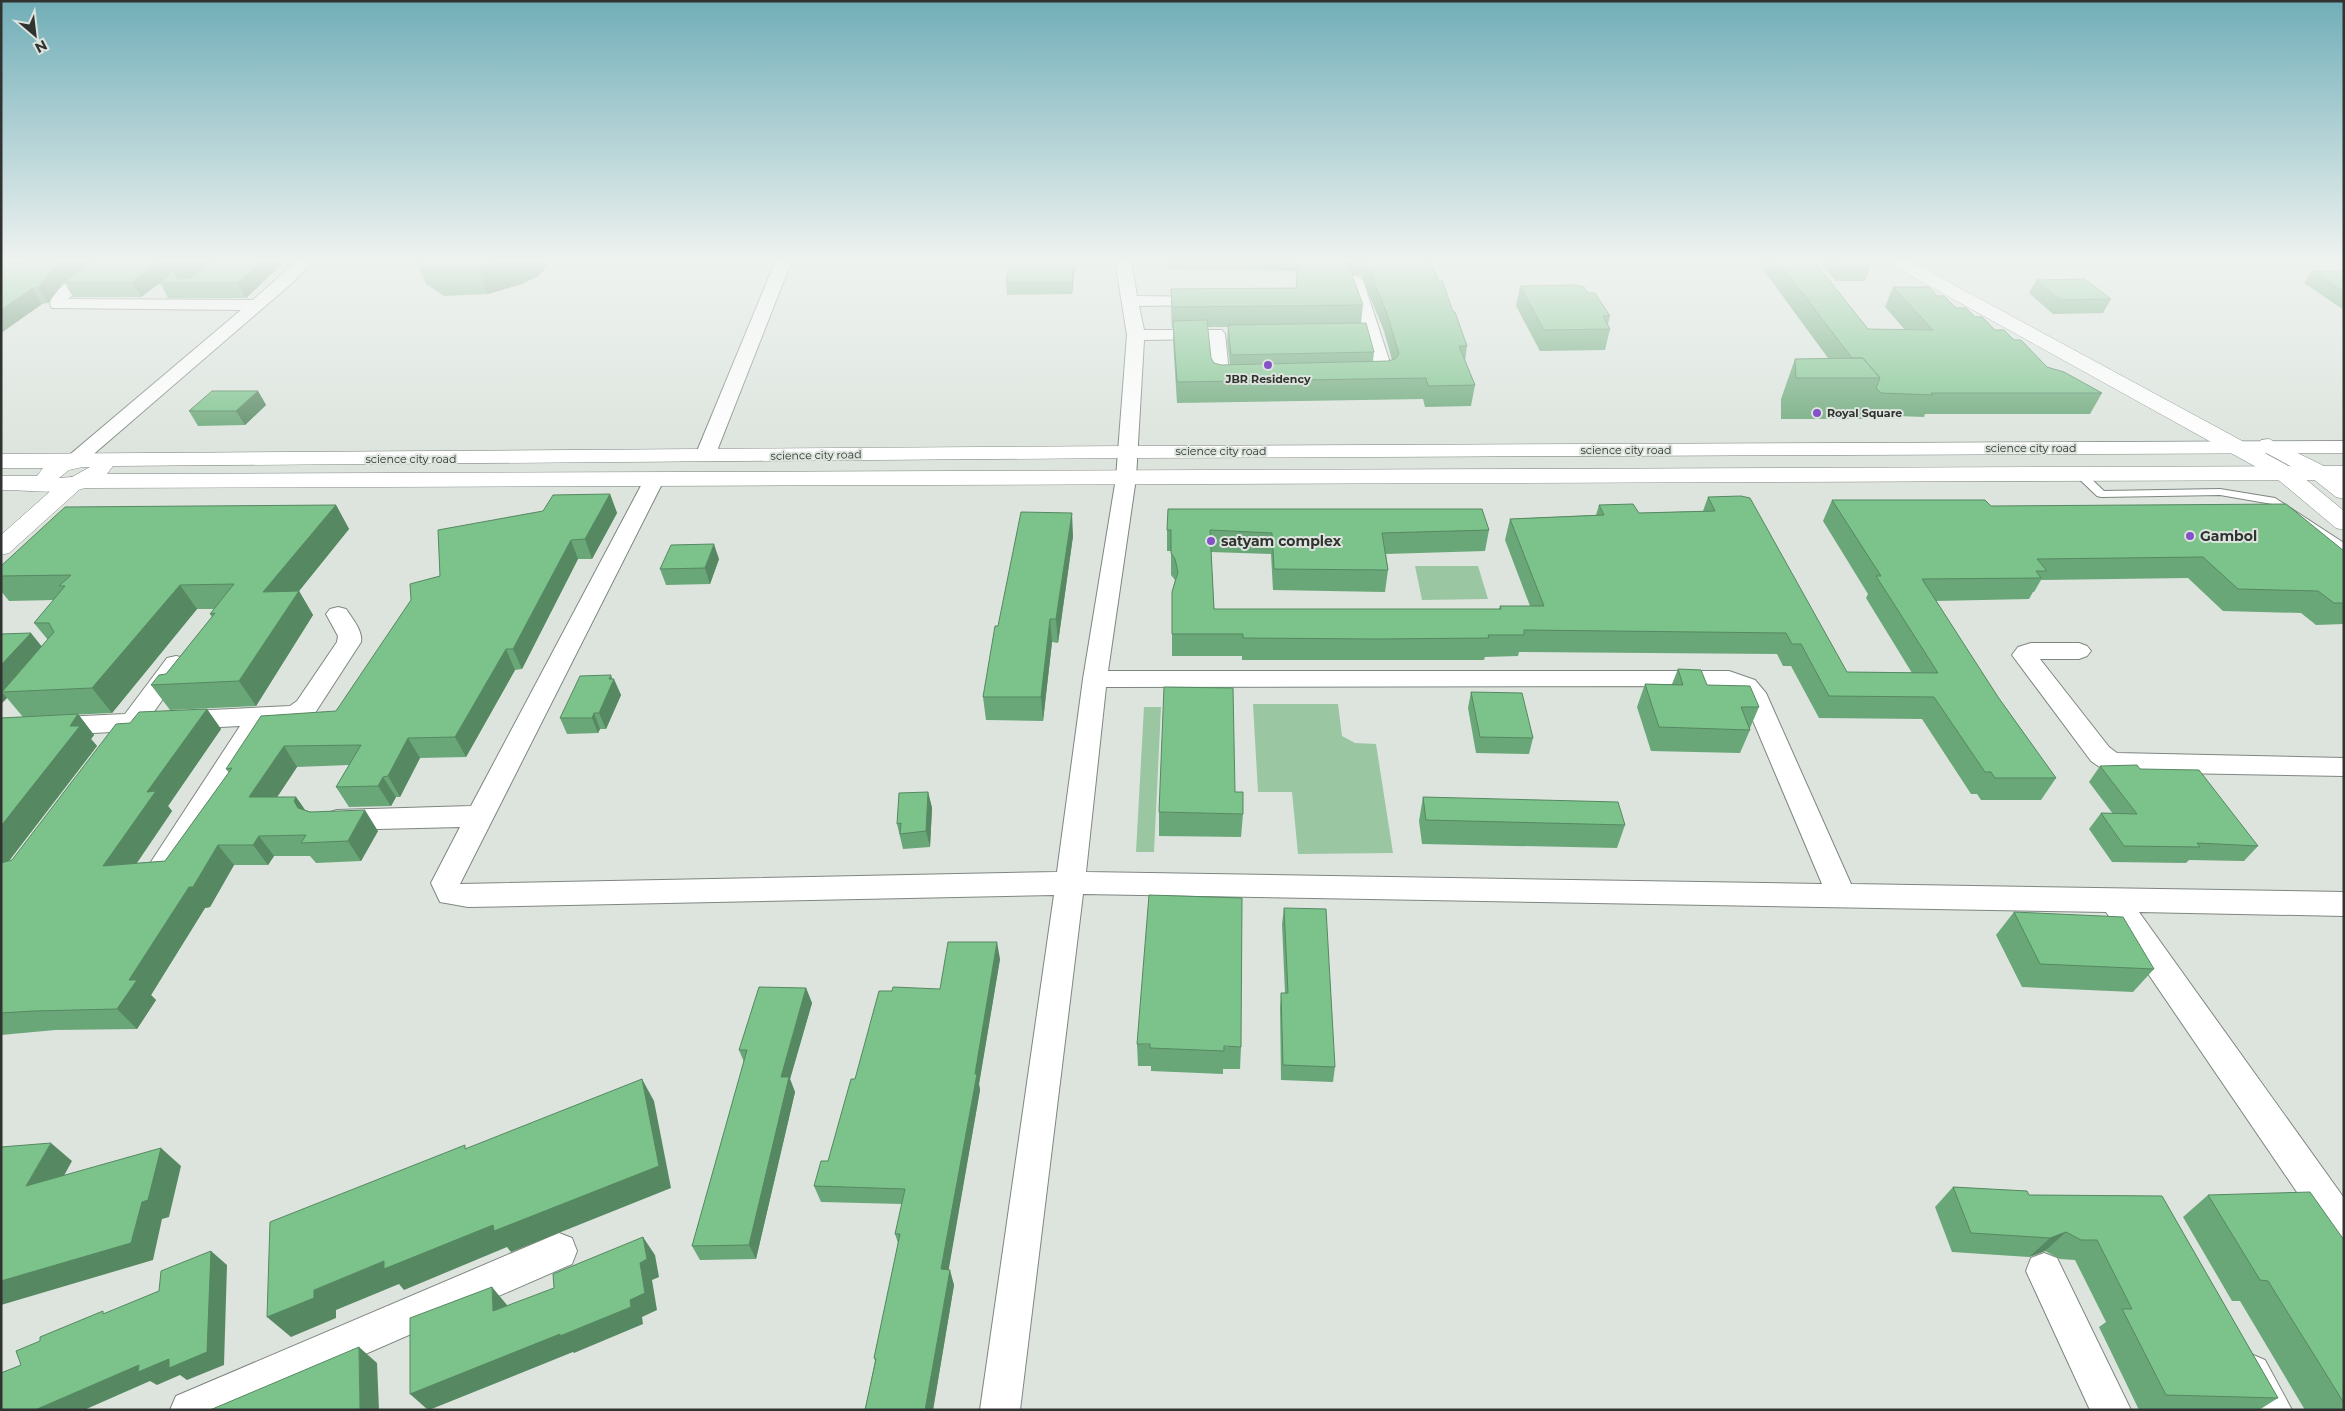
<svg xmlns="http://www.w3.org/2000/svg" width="2345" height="1411" viewBox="0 0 2345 1411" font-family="Montserrat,sans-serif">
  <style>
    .green { fill: #9ac6a2 }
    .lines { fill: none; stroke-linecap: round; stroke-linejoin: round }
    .service-casing { stroke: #7f8680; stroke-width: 2 }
    .minor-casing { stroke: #7f8680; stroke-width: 2 }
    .tertiary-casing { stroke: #7f8680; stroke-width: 1 }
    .secondary-casing { stroke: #7f8680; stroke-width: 1 }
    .service { fill: #fff; fill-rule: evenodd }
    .minor { fill: #fff; fill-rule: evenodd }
    .tertiary { fill: #fff; fill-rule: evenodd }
    .secondary { fill: #fff; fill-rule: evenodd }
    .wall { fill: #6aa778; fill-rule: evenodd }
    .shaded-wall { fill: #568861 }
    .building { fill: #7bc28b; stroke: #568861 }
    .poi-dot { fill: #8551c9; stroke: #dce4dd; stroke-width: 2 }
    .labels { text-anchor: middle; stroke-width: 4; stroke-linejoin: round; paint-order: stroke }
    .far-poi-label { font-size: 11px; font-weight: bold; fill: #303330; stroke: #dce4dd }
    .far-street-label { font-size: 11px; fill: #303330; stroke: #dce4dd }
    .poi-label { font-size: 14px; font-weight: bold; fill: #303330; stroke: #dce4dd; text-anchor: start }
  </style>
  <rect width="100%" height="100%" fill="#dce4dd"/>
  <path class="green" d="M1415,566H1478L1488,599L1422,600Z
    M1253,704H1338L1342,736L1355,743L1376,744L1393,853L1298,854L1292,792H1258Z
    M1144,707H1161L1154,852H1136Z"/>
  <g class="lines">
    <defs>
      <path id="service" d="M2080,471L2084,472L2104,491L2220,489L2275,498L2344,543V551L2272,504L2220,495L2101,497L2097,496L2076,476L2075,474Z"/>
      <path id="minor" d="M101,260H120L102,271L68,299L253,300L298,260H314L292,283L81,465H67L64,461L67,457L241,310L52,308L50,304C52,289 87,266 101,260Z
        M776,260H792L715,456L712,460H698L695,456Z
        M1115,260H1131L1137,296L1211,297L1213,300L1211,303L1205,305L1139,306L1144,330H1222L1225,334L1229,373L1248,374L1251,378L1248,382L1221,384L1215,383L1212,379L1208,339L1144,340L1136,478L1108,671H1729L1755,680L1766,693L1851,884L2344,892V916L2139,912L2344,1198V1247L2331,1242L2106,912L1083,894L1020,1410H980L1054,895L468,907L440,902L431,883L460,827L337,830L327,827L323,820L327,813L337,810L471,806L644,480L647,476L654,474L661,476L664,480L460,884L1057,872L1083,679L1116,478L1127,335ZM1718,686L1733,689L1743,697L1822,884L1086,872L1106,687Z
        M1355,275L1363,280L1394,375L1391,379H1361L1358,375L1361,371L1375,370L1347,280Z
        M338,607L346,609C352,618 363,631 361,642L315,713L297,722L267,725L173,873L163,876L153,873L149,865L240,726L139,731C133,740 127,741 116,738L112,732L1,738V720L125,714L167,658L176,656L185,658L188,664L153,713L290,706L297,701L337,642L338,636L326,614L330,609Z
        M2031,643H2079L2087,646L2091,651L2087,656L2079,659H2040L2109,747L2117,753L2344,758V776L2120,772L2101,768L2091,761L2012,655L2018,647Z
        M559,1233L572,1238L577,1251L572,1264L237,1410H170L176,1396Z
        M2044,1253L2057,1258L2131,1410H2090L2026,1271L2031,1258Z
        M2251,1354L2265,1360L2292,1410H2250L2231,1374L2237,1360Z"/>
      <path id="tertiary" d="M1888,260H1908L2292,468L2344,511V530L2336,528L2276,478L1890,264Z
        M2269,439L2328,468L2344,481V499L2336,497L2312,478L2261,450L2258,445L2261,440Z
        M72,477L80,479L83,484L80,489L9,553L1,555V535L64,479Z"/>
      <path id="secondary" d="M2344,441V453L1128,458L113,466L107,474L2344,466V480L86,488C60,495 29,490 1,490V476H37L43,468H1V454L1128,446ZM83,467H90L72,477L59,478L69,470Z"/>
    </defs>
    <use href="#service" class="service-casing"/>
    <use href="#minor" class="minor-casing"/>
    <use href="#tertiary" class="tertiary-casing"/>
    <use href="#secondary" class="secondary-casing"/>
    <use href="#service" class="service"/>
    <use href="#minor" class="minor"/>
    <use href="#tertiary" class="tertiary"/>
    <use href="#secondary" class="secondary"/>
  </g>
  <path class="wall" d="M1,260H286L246,298H168L160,283L141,297H73L64,282L62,284L48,303L42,304L1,333Z
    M416,260H547L548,266L538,276L522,284L488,294L444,296L426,284Z
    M1010,260H1076L1072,294L1007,295L1006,283Z
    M1168,260H1431L1438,280L1467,346L1465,361L1475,385L1471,406L1425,407L1423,399L1177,403L1173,341V328H1172L1171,309V289L1296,288V271L1168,269ZM1352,275H1361L1384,331L1392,360L1388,361H1373L1374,352L1361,323L1363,305ZM1207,327H1228L1227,341L1230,365H1221L1214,363L1211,358Z
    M1760,260H1813L1868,329L1905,330L1885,307L1893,287L1937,296L1956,308L1975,317L1995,330L2014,340L2047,367L2102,393L2090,414H1925L1924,417L1872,415L1867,409L1863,419H1781V399L1795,359L1828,358L1759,264Z
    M1816,260H1862L1870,268L1865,281H1836Z
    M2312,271H2344V310L2304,283Z
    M2036,280L2111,299L2103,313L2053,314L2029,293Z
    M1520,286L1588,293L1610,316L1608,324L1610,329L1605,350L1540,351L1516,306Z
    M258,391L266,405L245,425L198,426L189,411Z
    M610,494L617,513L592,559H578L522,669L515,670L466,757L420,758L400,797H396L391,806L349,807L336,787L349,765L297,767L277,797H296L305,810L378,831L361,861L316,863L310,856H274L268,865H234L210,907L205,908L151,995L156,1000L137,1029L55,1030L1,1035V718L78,714L94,735L91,739L97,746L9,861L12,860L130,723L207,709L221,729L168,806L172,811L137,863L165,861L229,773L226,769L336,711L440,576L543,511Z
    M1708,497L1847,672L1912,673L1866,598L1868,594L1823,521L1832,500L1991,506L2344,551V624L2316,625L2301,613L2223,611L2188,578L2041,580L2034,592H2033L2029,599L1935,601L1998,697L2056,778L2041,800H1981L1977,794H1971L1922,719L1819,718L1791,666H1783L1777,654L1519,652L1518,656L1485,657L1484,660H1242V656H1172V592L1175,580L1171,575V551H1167V530H1489L1485,551L1386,554L1388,570L1385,592L1273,590L1271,554L1211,552L1214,609H1499L1500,606H1530L1505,540L1510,519L1596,515L1599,505L1639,513L1703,511Z
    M336,505L349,529L299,591L313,615L256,706L170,710L151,685L166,674L212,617L210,614L214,609H197L112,713L23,717L7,698L1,704V634L42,646L48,640L34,623L54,600L9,601L1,591V566Z
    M1073,536L1058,643L1052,642L1043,721L986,720L983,697L998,626Z
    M719,559L710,584L666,585L660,569Z
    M1678,669L1707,685L1759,707L1750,728V730L1740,753L1651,751L1637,707L1645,684H1672Z
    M612,679L621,695L606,729H600L598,733L567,734L560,718Z
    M1471,692L1533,738L1529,754L1476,753L1468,708Z
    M2100,766L2140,769L2258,846L2244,861L2189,860L2186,863L2112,862L2089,829L2101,813L2113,814L2089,782Z
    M928,792L932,808L930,847L903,849L897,824Z
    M1423,797L1625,825L1617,848L1422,844L1419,821Z
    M1159,812L1243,814L1241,837L1159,836Z
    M1284,908L1335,1067L1333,1082L1281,1080L1280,1008L1281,993H1285L1282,924Z
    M2014,912L2154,969L2133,992L2022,987L1996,935Z
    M1000,959L979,1084L980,1090L948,1270L954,1285L933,1410H865L875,1361L874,1358L898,1243L895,1234L902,1204L821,1202L814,1186L828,1161L855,1079L940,989Z
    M806,988L812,1003L790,1079L795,1092L756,1259L700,1260L692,1246L744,1062L739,1050Z
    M1137,1044L1241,1047L1240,1069H1223V1074L1151,1071V1066H1138Z
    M1953,1187L2029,1195L2162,1196L2278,1398L2259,1410H2139L2099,1327L2106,1322L2075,1260L2060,1259L2045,1251L2029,1257L1952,1252L1935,1207Z
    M2208,1195L2344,1240V1410H2305L2240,1301H2232L2183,1217Z"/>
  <path class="shaded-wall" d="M67,260H99L62,284L48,303L38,288L53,269Z
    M162,260H216L188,283H180L174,273L184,265L141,297L132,282Z
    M263,260H286L246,298L238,283Z
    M507,260H547L548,266L538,276L522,284L488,294L478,268Z
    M1074,260H1076L1072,294V282Z
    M1348,260H1351L1349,275L1347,261Z
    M33,288L42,304L1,333V310Z
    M258,391L266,405L245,425L236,411Z
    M610,494L617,513L592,559L585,539Z
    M336,505L349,529L299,591L313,615L256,706L239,681L263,592Z
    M1072,513L1073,536L1058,643L1056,619Z
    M571,540L578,559L522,669L513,649Z
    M714,544L719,559L710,584L705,568Z
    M180,585L197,609L112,713L92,688Z
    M1050,619L1052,642L1043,721L1041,697Z
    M31,633L47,653L2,692L7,698L1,704V665Z
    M506,649L515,670L466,757L455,737Z
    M611,675L613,681L614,679L621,695L606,729L599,713Z
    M207,709L221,729L168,806L172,811L121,886L103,866L147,792Z
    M594,713L600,729L598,733L592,718Z
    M78,714L94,735L91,739L97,746L8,862L1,873V826Z
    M408,738L420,758L400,797L388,776Z
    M284,746L297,767L264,817L249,797Z
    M383,777L396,797L391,806L378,786Z
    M928,792L932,808L930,847L926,831Z
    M296,797L310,817L298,808L294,801Z
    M365,810L378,831L361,861L348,841Z
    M259,836L274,856L268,865L253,845Z
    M218,845L234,865L210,907L205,908L151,995L156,1000L137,1029L117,1009L129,980L189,887Z
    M997,942L1000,959L979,1084L980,1090L946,1285L941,1269Z
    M806,988L812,1003L790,1079L795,1092L756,1259L749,1245L781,1077Z
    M642,1079L654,1101L671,1188L511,1252L507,1247L404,1290L399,1284L336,1310V1318L291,1337L267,1317L314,1290L384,1261Z
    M51,1143L72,1161L49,1203L26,1186Z
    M161,1148L181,1166L169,1217L162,1219L153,1260L1,1305V1281L142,1202Z
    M2066,1232L2045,1251L2029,1257L2050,1238Z
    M643,1237L655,1255L659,1277L652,1280L657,1310L642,1317L643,1324L574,1353L573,1352L429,1410H428L410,1394L630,1300L640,1263Z
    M211,1251L227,1265L224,1365L187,1380L180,1375L157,1385L150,1381L84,1410H35Z
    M950,1270L954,1285L933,1410H925Z
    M492,1287L507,1305L509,1328L493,1311Z
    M359,1347L377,1363L379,1410H360Z"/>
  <path class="building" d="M51,260H67L53,269L38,288H33L1,310V264L50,262Z
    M94,260H162L132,282H64Z
    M188,260H190L174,273L178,279L191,278L213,260H263L238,283H159Z
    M418,260H507L478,268L434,270Z
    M1010,260H1074L1072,282L1006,283Z
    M1297,260H1348L1347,261L1363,305L1172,307L1171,289L1297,288Z
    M1365,260H1431L1438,280H1442L1453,312H1455L1467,346H1459L1475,385L1428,386L1426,378L1177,382L1173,321L1207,320L1211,358L1214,363L1221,365L1388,361L1395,359L1399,354L1386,311Z
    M1777,260H1813L1868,329L1933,330L1893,287H1929L1937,296H1944L1956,308H1966L1975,317H1982L1995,330H2004L2014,340H2021L2047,367L2064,372L2102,393H1931L1933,395L1881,393L1876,388L1880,378L1863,358H1852Z
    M1833,260H1862L1870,268H1841Z
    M2312,271H2344V292Z
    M2085,279L2111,299L2060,300L2036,280Z
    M1576,285L1584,287L1588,293H1595L1610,316H1603L1610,329L1544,330L1520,286Z
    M1366,323L1374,352L1231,355L1228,325Z
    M1863,358L1880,378H1796L1795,359Z
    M212,391H258L236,411H189Z
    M610,494L585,539L571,540L513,649H506L455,737L408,738L388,776L383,777L378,786L336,787L361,745L284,746L249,797H296L294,801L298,808L310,812L365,810L348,841L301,843L306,835L259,836L253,845H218L193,887H189L129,980H137L117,1009L34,1011L1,1013V863L12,860L116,724L130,723L139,712L207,709L147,792L156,791L103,866L165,861L232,768L226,769L261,716L336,711L411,600L410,584L440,576L438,530L543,511L553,495Z
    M1741,496L1750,498L1847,672L1938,673L1876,576H1881L1832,500H1985L1991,506L2286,504L2344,551V603H2334L2318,591L2238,589L2203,557L2037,559L2047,571H2036L2041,578L1922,579L1998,697L2056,778H1995L1991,772H1985L1934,697L1829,696L1801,644H1792L1786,633L1524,630V635H1488L1489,638L1376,639L1243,638V634H1172V592L1178,572L1175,559L1171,553V530H1167L1168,509H1482L1489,530L1382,533L1388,570L1274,569L1272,533L1210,530L1214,609H1501L1500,606H1544L1510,519L1604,515L1599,505L1633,504L1639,513L1715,511L1708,497Z
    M336,505L263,592L299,591L239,681L151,685L159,675L166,674L215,613L210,614L234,584L180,585L92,688L2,692L54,632L49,623H34L65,586H59L71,575L1,576V566L65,507Z
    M1021,512L1072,513L1056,619H1050L1041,697H983L995,626H998Z
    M714,544L705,568L660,569L671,545Z
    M31,633L1,665V634Z
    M1678,669L1701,670L1707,685L1750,686L1759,707H1741L1750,730L1659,727L1645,684L1683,685Z
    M611,675L609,679H614L599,713H594L592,718H560L580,676Z
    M1164,687L1233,688L1235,792H1243V814L1159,812Z
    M1471,692L1522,693L1533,738L1480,737Z
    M78,714L70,726H80L1,826V718Z
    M2137,765L2140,769L2199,770L2258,846L2197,843L2200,847L2124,846L2101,813L2137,814L2100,766Z
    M928,792L926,831L900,834L901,823L897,824L899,793Z
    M1423,797L1618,802L1625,825L1426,820Z
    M1149,895L1242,898L1241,1047L1224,1046V1051L1150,1048V1044H1137Z
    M1284,908L1326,909L1335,1067L1283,1065L1281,993H1288Z
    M2014,912L2123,917L2154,969L2040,964Z
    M948,942H997L975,1074H977L941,1269L950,1270L925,1410H865L876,1359L874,1358L900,1234H895L905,1189L814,1186L821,1161H828L851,1079H855L879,991H892L893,987L940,989Z
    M759,987L806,988L781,1077H789L749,1245L692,1246L747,1050H739Z
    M642,1079L659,1166L494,1231L493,1225L384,1269V1261L314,1290V1298L267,1317L270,1222L465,1145V1149Z
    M51,1143L26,1186L161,1148L148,1200L142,1202L131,1243L1,1281V1147Z
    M1953,1187L2027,1191L2029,1195L2162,1196L2278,1398L2166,1395L2122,1309H2132L2097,1240H2081L2066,1232L2050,1238L1971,1233Z
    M2310,1192L2344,1240V1403L2268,1281L2260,1280L2208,1195Z
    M643,1237L647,1259L640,1263L645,1293L630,1300L631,1307L560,1336V1334L410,1394V1318L492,1287L493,1311L554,1288L553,1274Z
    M211,1251L207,1352L169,1368V1359L138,1372L139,1365L35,1410H1V1373L21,1365L16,1351L40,1341V1337L103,1311V1314L159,1291L161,1271Z
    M359,1347L360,1410H210Z"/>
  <linearGradient id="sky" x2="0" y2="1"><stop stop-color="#71aeb8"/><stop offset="0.57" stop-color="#eff3f0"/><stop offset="1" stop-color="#eff3f0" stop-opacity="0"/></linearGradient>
  <rect width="2345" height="457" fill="url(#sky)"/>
  <g class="poi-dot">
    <circle cx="1268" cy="365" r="5"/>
    <circle cx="1817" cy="413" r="5"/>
    <circle cx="2190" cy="536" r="5"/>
    <circle cx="1211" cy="541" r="5"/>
  </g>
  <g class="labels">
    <g class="far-poi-label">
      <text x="1268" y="383">JBR Residency</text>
      <text x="1827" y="417" text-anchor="start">Royal Square</text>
    </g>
    <g class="far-street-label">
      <text x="2031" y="452">science city road</text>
      <text x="1626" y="454">science city road</text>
      <text x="1221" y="455">science city road</text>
      <text transform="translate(816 455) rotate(-1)" y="4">science city road</text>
      <text x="411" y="463">science city road</text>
    </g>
    <g class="poi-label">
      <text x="2200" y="541">Gambol</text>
      <text x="1221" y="546">satyam complex</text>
    </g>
  </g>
  <rect width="2345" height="1411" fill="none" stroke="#303330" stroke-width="5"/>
  <g transform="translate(35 35) rotate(152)" stroke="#dce4dd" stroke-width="4" paint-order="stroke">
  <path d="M0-4L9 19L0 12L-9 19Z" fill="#303330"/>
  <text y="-8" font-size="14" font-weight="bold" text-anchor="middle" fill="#303330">N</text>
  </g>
</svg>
